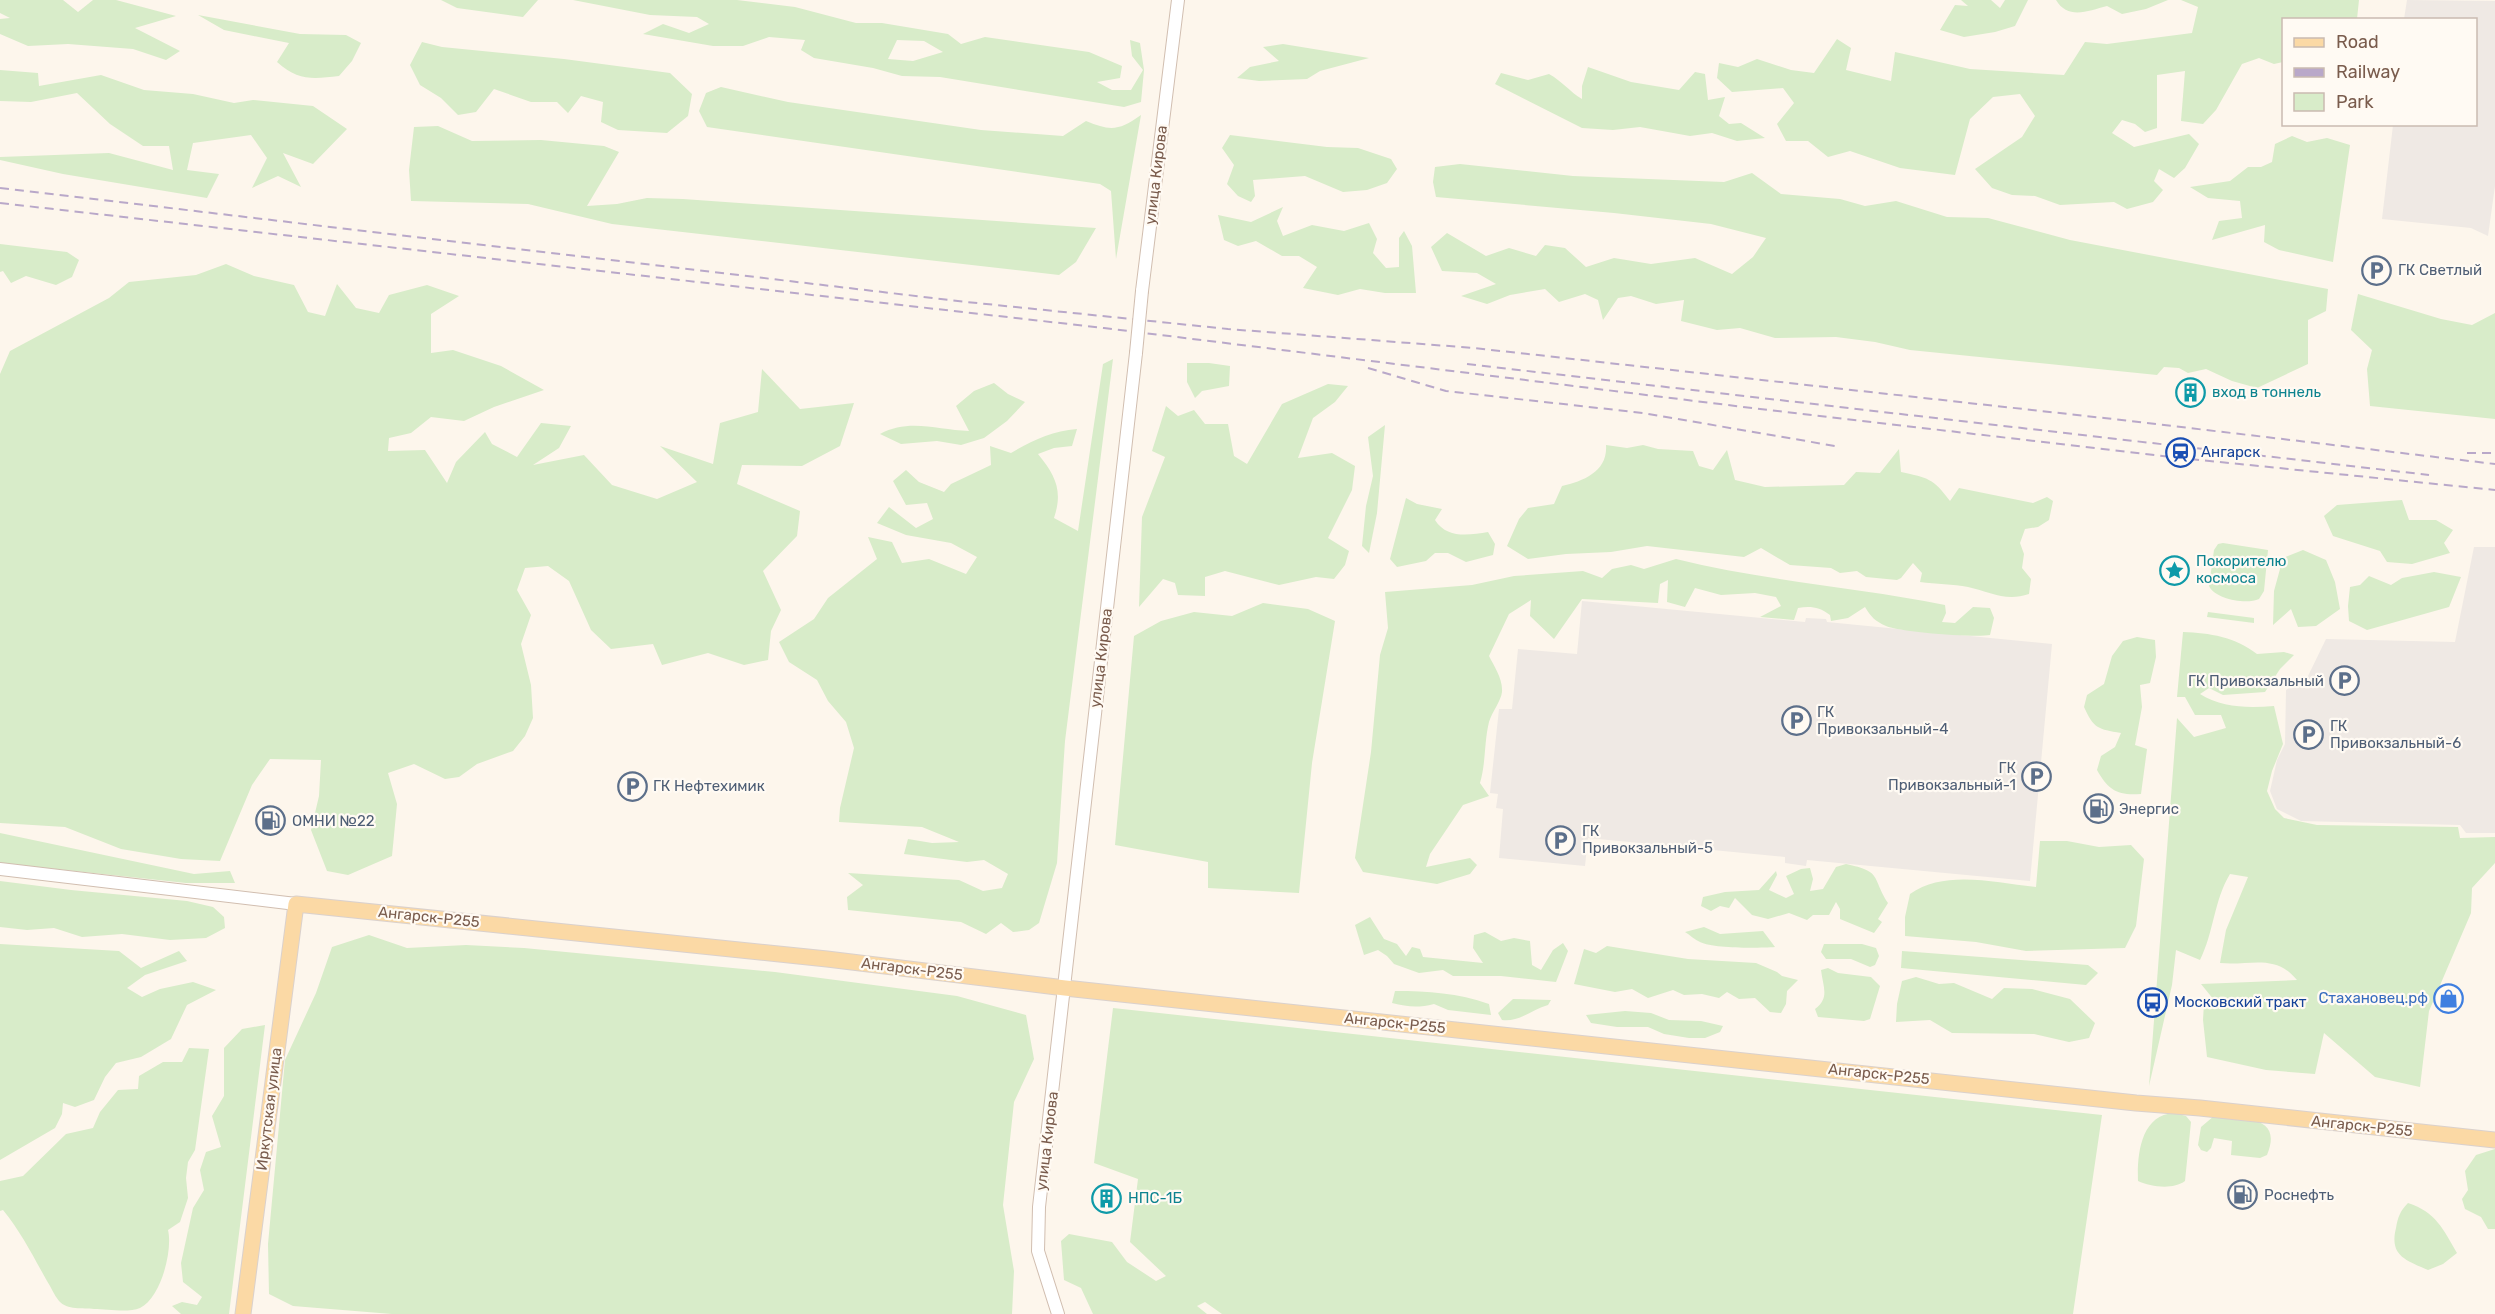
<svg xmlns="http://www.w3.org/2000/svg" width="2495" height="1314" viewBox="0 0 2495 1314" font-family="Rubik,sans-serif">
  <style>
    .industrial { fill: #efe9e4 }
    .green { fill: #d8ecc9; fill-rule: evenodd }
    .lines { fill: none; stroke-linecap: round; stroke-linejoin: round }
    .minor-casing { stroke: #d1beb0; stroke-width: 14 }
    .major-casing { stroke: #dad1cd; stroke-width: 17 }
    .minor { stroke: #fff; stroke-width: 12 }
    .major { stroke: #fbd9a5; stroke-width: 15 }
    .rail { stroke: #b9a8c9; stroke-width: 2; stroke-dasharray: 9 6; stroke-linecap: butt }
    .minor-bridge-casing { stroke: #d1beb0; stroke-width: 14; stroke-linecap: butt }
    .minor-bridge { stroke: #fff; stroke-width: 12 }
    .labels { text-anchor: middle; stroke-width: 4.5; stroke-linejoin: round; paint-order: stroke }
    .street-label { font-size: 15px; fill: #7a5c4d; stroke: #fffaf3 }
    .service-label { font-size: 15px; fill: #4e5e75; stroke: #fffaf3; text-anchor: start }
    .culture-label { font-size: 15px; fill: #0d838f; stroke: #fffaf3; text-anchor: start }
    .transit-label { font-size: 15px; fill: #164399; stroke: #fffaf3; text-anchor: start }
    .shop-label { font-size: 15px; fill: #366cbe; stroke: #fffaf3; text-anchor: end }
  </style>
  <rect width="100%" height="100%" fill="#fdf6ec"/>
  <path class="industrial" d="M2407,0L2495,1V186L2488,236L2471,228L2382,219L2393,125L2476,124V20L2404,19Z
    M2474,547H2495V833H2466L2460,825L2301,821L2277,809L2270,791L2277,760L2285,744L2286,690L2308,676L2326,639L2455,642Z
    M1582,601L1805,622L1806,618L1826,619L1827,622L2052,644L2030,881L1807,860L1806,866L1785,863V857L1588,838L1585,866L1499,858L1503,809L1496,808L1498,794L1490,793L1499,709H1512L1518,649L1577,654Z"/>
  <path class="green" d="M0,0H63L78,12L93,0H116L176,16L135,28L180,51L166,60L133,49L68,44L28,46L0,34V19L10,18L0,13Z
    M441,0H538L523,17L457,8Z
    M573,0H737L795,7L856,23H882L948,34L961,44L985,37L1089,52L1122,66L1120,78L1097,82L1112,90H1131L1143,70L1132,56L1130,40L1140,43L1144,70L1141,102L1124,107L940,77L902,76L873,68L814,58L801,50L805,40L769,37L743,46H713L643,34L663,24L689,33L709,24L697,17L650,15ZM897,40L924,41L943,52L913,61L888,59Z
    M1961,0H1991L2000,8L2005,0H2028L2015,26L1995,32L1964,37L1940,30L1955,5L1968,6Z
    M2056,0H2168L2146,9L2122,14L2107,6C2088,11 2068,20 2056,0Z
    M2181,0H2359L2357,19L2284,20L2283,62L2274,64L2259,58L2242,64L2216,110L2203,124L2181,121L2185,71L2157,75V128L2145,132L2135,124L2122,120L2112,133L2134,147L2189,134L2199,144L2185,168L2174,178L2159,169L2154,181L2163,190L2153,202L2127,209L2114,202L2060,205L2035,196L2012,195L1992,188L1975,169L2022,137L2035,116L2020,94L1993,97L1970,119L1955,175L1900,168L1850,151L1828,157L1808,141H1786L1777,124L1794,103L1783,88L1732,92L1717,78L1719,63L1738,67L1757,59L1791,70L1814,73L1837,39L1851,48L1846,70L1891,81L1895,52L1970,69L2064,75L2085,42L2107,44L2192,33L2198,7Z
    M198,15L300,34L346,35L361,43L352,61L339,76C313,79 298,81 277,62L289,43L224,30Z
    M422,42L442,47L564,59L670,73L692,94L688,116L667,133L618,130L601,122L603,102L581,96L568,113L557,102H531L494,89L476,112L458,115L441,98L420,85L410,65Z
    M1283,44L1369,58L1320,71L1307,79L1259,81L1237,78L1250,67L1279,61L1263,47Z
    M1588,67L1631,82L1679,90L1695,72L1705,74L1708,100L1725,97L1719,116L1729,124L1741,123L1765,138L1737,141L1712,133L1690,136L1640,127L1613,130L1582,128L1495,84L1501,73L1528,80L1549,74C1562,81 1570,92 1582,99V86Z
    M0,70L38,73L39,86L101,75L144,90L193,94L234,103L253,100L313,106L347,129L313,164L283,153L301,187L278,176L252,188L267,158L251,135L193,143L187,170L219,174L207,198L63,174L0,160V157L109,153L173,170L169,146H143L110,124L77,93L31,102L0,101Z
    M721,87L788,102L981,130L1063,136L1086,121C1110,131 1119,131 1141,115L1116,259L1111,191L1100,184L707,127L699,111L706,93Z
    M438,126L472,141L541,140L604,146L619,152L587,206L617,204L647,198L683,199L1096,228L1076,262L1059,275L612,224L528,204L411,201L409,170L414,127Z
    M1230,135L1327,147L1358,148L1391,159L1397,169L1387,183L1367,190L1343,192L1305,176L1253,180L1255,196L1251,202L1238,196L1227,184L1234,165L1222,148Z
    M2292,136L2307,142L2327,138L2350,145L2333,262L2279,250L2264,242L2265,225L2212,240L2219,221L2242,218L2240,201L2208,198L2190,187L2230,181L2248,167H2261L2272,162L2275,144Z
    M1460,164L1573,176L1724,182L1752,173L1781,194L1840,199L1865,206L1896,201L1947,217L1988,218L2070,240L2328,289L2326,311L2308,320V364L2257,388L2232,381L2206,369L2188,373L2179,368L2164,367L2157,375L1910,350L1875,342L1836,337L1775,338L1740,328L1717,330L1681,321L1684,300L1656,304L1631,296L1618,298L1603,320L1598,300L1585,294L1559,302L1545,289L1510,295L1487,304L1461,296L1496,284L1477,273L1442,271L1431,247L1447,233L1486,256L1509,248L1536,256L1545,245L1565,248L1586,267L1614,258L1651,264L1695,258L1732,274L1753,257L1766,238L1711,224L1614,213L1436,197L1433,182L1435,167Z
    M1283,207L1277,221L1283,236L1312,225L1344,231L1369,223L1377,239L1373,253L1386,268L1399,267V238L1404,231L1412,246L1416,293H1385L1360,289L1338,295L1303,288L1317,267L1299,256H1282L1256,241L1238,246L1224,240L1218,215L1251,222Z
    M0,244L67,252L79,260L72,277L56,285L26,276L11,283L3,271L0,272Z
    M226,264L254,276L294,285L308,312L325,316L337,284L356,308L379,313L389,295L427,285L459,296L431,314V353L453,350L501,366L544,390L494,407L464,421L431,417L411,433L389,438L388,451L425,450L447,483L456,462L485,432L492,444L517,457L541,423L571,426L559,448L533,465L584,455L612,485L657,499L697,482L660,446L713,464L720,423L758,412L762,369L800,409L854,403L840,446L802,466L742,465L737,484L800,511L797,536L763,571L781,610L771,631L768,660L744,665L708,653L662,665L653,644L611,649L591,630L569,581L548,566L525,568L517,590L531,615L521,644L531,685L533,718L525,736L513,751L477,764L459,777L445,779L414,764L388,773L397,804L392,856L348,875L327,871L311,830L319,796L321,760L270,759L252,785L220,861L181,859L121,849L65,827L0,823V374L10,351L109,298L129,282L196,275Z
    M2358,294L2441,319L2472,325L2495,313V419L2370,406L2367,369L2372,350L2351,330Z
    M1113,359L1065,741L1057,863L1039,923L1029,930L1013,932L1001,923L986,934L961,922L848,910L847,897L863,885L848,873L959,880L983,891L1002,888L1008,874L984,860L967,862L904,854L908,839L932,843L959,842L922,827L839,822L840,808L854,748L846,722L828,701L817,680L789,662L779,642L814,619L828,598L877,559L868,537L892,542L902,563L929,559L966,574L977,557L951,543L906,535L877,523L889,507L916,528L933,519L927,503L906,505L893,481L906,470L919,482L944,492L951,484L991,465L990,446L1011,453C1033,440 1052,431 1077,429L1072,446L1054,448L1038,454C1056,476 1063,491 1054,518L1078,531L1103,364Z
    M1187,363H1209L1230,366L1229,386L1202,391L1195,398L1187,382Z
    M994,383L1008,394L1025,402L1007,421L984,438L961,445L937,441L901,444L880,434C909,418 938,430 969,431L956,406L974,391Z
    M1328,384L1348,386L1335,402L1313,418L1298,458L1332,453L1355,466L1352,490L1328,538L1349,551L1345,565L1334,579L1316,577L1279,585L1225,571L1205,577V596L1178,595L1175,583L1163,579L1139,607L1142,517L1165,457L1152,451L1166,406L1178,416L1194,410L1205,424H1228L1234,456L1247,464L1282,404Z
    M1385,425L1377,513L1369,553L1362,546L1366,506L1373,476L1368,437Z
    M1606,445L1627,448L1643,445L1658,449L1693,451L1699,466L1713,470L1727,450L1735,480L1765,487L1844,485L1856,472L1880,473L1899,449L1901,472C1928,478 1933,478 1950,501L1959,488L2033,503L2047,497L2053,501L2049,520L2038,527L2025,529L2020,543L2024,554L2022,568L2031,579L2029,594C2006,602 1990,592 1968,587C1953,584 1936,584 1920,582L1922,573L1913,563L1901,578L1897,580L1866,577L1857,571L1840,573L1831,568L1790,565L1761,548L1744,557L1647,546L1611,552L1566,554L1528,559L1507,546L1519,519L1528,508L1554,504L1562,486C1584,481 1608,471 1606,445Z
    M1406,498L1417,504L1442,509L1435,520C1447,539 1469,535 1488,532L1495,544L1493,555L1466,562L1448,553H1435L1426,561L1397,567L1390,559Z
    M2402,500L2409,520H2436L2453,530L2444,543L2450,553L2412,564L2387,562L2380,551L2333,536L2324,516L2337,505Z
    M2223,543L2268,550L2264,591L2259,599C2246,605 2215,599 2209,586L2214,550L2218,544Z
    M2303,550L2326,560L2335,582L2340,609L2316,626L2298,627L2291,609L2273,625L2274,591L2283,558Z
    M1676,559C1764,581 1856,587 1945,605L1946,613L1942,622L1955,623L1973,607L1990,608L1994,618L1990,635C1976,638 1899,632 1886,626C1875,621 1871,617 1865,607L1848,618L1831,621L1830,615C1819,607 1811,606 1798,608L1794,620L1760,617L1781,606L1776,597L1755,593L1721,595L1695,588L1685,607L1667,602L1668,580L1660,584L1658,603L1582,599L1554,639L1530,616L1531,600L1509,614L1489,656C1494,666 1503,679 1502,692C1501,701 1492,712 1489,722C1484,742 1486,763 1480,783L1489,796L1463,805L1430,854L1426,867L1470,858L1477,865L1470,874L1437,884L1363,872L1355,858L1371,752L1380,655L1388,628L1385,592L1472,585L1514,576L1583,571L1602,578L1612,569L1631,565L1644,569Z
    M2434,572L2461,577L2449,607L2367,630L2349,621L2348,606L2350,587L2360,585L2369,576L2391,585L2402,578Z
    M1263,603L1308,609L1335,621L1312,763L1299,893L1208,888V862L1115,845L1134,636L1161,621L1194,612L1232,616Z
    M2208,612L2254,618V623L2207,617Z
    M2183,632C2210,633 2235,637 2257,654L2284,652L2294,655L2280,669L2265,692L2223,695L2209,688L2200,694C2222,708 2248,708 2274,706L2283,744L2272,771L2267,791L2275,809L2284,818L2317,825L2458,827L2460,838L2495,837V863L2472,888L2471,913L2429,1011L2420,1087L2375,1077L2324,1033L2315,1074L2266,1070L2207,1057L2203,1020L2204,1003L2214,1000L2201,984L2297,980C2275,953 2250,966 2220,963L2226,930L2248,877L2230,874C2214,900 2214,932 2200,960L2176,950L2172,985L2149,1086L2177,718L2194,737L2226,728L2221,715H2195L2185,697H2177Z
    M2137,637L2155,640L2156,657L2150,683L2140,685L2142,707L2135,745L2147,749L2141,794C2118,796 2108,790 2097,770L2101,756L2115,747L2121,733C2098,729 2094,729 2084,707L2087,695L2104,684L2112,656L2123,641Z
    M0,833L194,874L230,871L235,883H186L0,863Z
    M2040,841H2067L2099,847L2131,845L2144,859L2136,926L2125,948L2026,951L1976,942L1905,936V917L1910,894C1945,869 1996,883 2036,887Z
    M1846,864C1883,872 1871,876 1888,903L1878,919L1882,922L1874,933L1840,919V909L1836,902L1829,915H1813L1807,920L1789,913L1768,919L1752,915L1735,898L1729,908L1720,906L1711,911L1701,906L1703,897L1725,892L1759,890L1776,871L1777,875L1769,890L1786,898L1794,894L1786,876L1801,869L1810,868L1813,879L1810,891L1823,889L1836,867Z
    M0,881L71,890L187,901L213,907L224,917L225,928L206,938L170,940L122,934L82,937L54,928L27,930L0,927Z
    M1370,917L1384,939L1397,944L1406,956L1412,947L1420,949L1423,957L1483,963L1473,948L1474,935L1485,932L1501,941L1514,938L1530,941L1532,965L1541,970L1553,950L1563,943L1568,951L1556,982L1501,976H1453L1443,970L1419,973L1394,964L1387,956L1378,950L1364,955L1355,925Z
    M1704,927L1720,934L1763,931L1775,947C1760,948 1714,949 1700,942C1695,940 1690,935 1685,932Z
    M369,935L407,948L466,945L524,948L775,972L957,996L1026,1015L1034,1059L1014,1102L1003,1205L1014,1271L1012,1314H392L293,1306L269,1294L268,1244L285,1060L316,993L332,947Z
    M0,944L119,951L141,968L179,951L187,961L145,975L127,988L142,997L160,989L193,982L216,990L187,1005L171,1039L141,1057L116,1063L105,1077L94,1100L75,1107L63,1103L62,1114L55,1128L0,1160Z
    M1824,944H1862L1876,948L1879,956L1875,965L1870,967L1851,959H1826L1821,952Z
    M1607,946L1688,959L1756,963L1777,972L1782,976L1798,980L1787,991L1786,1004L1781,1013L1770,1012L1755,998L1739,999L1727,992L1719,998L1702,994L1684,995L1673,990L1648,998L1632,989L1615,992L1574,984L1584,949L1596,953Z
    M1902,951L2088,965L2098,973L2086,985L1901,968Z
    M1828,968L1838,973L1871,977L1880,986L1870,1019L1864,1021L1818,1017L1815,1009C1830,998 1823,987 1821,970Z
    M1916,977L1939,984L1954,983L1992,999L2004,988L2032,989L2070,999L2095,1023L2089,1038L2069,1042L2034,1034L1952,1033L1930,1020L1896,1022L1897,1004L1902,981Z
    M1395,991C1428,991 1458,993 1489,1004L1491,1015L1448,1010L1434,1004C1418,1008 1408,1007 1392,1003Z
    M1513,999L1551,1000L1548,1005C1531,1010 1520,1022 1502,1020L1498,1013Z
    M1113,1008L2102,1115L2073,1314H1222L1205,1302L1197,1306L1207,1314H1093L1081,1288L1064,1280L1061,1241L1069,1234L1112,1242L1127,1262L1156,1281L1166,1276L1130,1242L1138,1179L1094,1163Z
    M1625,1011L1651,1013L1669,1020L1701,1021L1723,1026L1720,1032L1705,1038H1689L1664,1034L1648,1027H1617L1591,1023L1586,1015Z
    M265,1025L229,1314H181L172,1306L182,1302L197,1305L202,1297L183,1282L181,1263L193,1208L204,1190L200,1170L206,1152L221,1147L212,1116L224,1096V1048L242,1029Z
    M189,1048L209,1049L195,1150L188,1162L186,1178L188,1198L180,1222L168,1230C173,1250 161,1298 140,1308C128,1313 107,1309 94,1309C83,1308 67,1310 59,1301C54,1295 51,1287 47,1281C33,1256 21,1232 3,1210L0,1211V1181L23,1176L66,1134L93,1128L100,1112L118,1090L138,1089L139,1076L163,1062H182Z
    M2174,1113L2186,1116L2191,1122L2185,1181C2173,1190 2151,1187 2138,1181C2137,1154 2141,1115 2174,1113Z
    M2214,1116C2241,1119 2284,1114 2267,1155L2260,1158L2231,1155L2232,1141L2214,1138L2211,1148L2207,1152L2201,1150L2198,1145L2201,1127Z
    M2495,1149V1229H2488L2481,1217L2465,1209L2462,1199L2468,1190L2465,1171L2476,1155Z
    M2408,1203C2436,1212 2443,1229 2457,1253L2443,1264L2428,1270C2406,1260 2389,1256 2396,1228C2398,1217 2400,1211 2408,1203Z"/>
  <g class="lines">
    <defs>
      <path id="minor" d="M1142,291L1178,0
        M0,869L296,904
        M1058,1314L1038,1251L1039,1207L1136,353"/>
      <path id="major" d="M243,1314L296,904L827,959L1065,988L2136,1103L2200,1108L2495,1140"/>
    </defs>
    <use href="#minor" class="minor-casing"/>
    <use href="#major" class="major-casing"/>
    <use href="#minor" class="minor"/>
    <use href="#major" class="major"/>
    <path class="rail" d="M0,188L967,302L1228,329L1474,348L2104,418L2495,464
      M0,203L1104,328L1760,409L2180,458L2495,490
      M1467,364L2429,475
      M1368,368L1446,391L1643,413L1835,446
      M2467,453H2495"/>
    <defs>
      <path id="minor-bridge" d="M1136,353L1142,291"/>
    </defs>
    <use href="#minor-bridge" class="minor-bridge-casing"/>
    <use href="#minor-bridge" class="minor-bridge"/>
  </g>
  <defs>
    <symbol id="parking-ring" viewBox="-11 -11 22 22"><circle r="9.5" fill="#fffaf3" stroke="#5c6f8a" stroke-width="1.5"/><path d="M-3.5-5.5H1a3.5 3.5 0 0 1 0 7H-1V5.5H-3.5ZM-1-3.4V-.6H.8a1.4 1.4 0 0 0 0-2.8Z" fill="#5c6f8a"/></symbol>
    <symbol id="building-ring" viewBox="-11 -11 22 22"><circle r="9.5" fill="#fffaf3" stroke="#0f9aa8" stroke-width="1.5"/><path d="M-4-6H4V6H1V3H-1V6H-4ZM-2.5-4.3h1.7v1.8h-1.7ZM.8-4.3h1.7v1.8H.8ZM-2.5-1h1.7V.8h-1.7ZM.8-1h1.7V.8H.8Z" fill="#0f9aa8"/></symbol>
    <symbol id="station-ring" viewBox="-11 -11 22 22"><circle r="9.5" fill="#fffaf3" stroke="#1a4fb4" stroke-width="1.5"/><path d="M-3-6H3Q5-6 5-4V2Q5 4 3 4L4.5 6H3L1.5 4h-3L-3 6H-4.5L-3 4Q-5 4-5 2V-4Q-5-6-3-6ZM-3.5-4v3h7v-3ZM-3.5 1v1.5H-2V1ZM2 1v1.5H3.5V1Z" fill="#1a4fb4"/></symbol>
    <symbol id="sight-ring" viewBox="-11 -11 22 22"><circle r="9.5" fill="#fffaf3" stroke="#0f9aa8" stroke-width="1.5"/><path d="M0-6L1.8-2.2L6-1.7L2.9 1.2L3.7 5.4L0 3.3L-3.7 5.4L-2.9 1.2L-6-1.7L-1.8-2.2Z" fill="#0f9aa8"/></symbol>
    <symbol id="fuel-ring" viewBox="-11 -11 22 22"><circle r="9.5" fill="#fffaf3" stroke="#5c6f8a" stroke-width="1.5"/><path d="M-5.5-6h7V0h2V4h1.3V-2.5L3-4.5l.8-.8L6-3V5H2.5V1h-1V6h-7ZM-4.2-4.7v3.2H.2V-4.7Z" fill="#5c6f8a"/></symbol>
    <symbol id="shop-ring" viewBox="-11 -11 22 22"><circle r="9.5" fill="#fffaf3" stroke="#3f7fe0" stroke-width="1.5"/><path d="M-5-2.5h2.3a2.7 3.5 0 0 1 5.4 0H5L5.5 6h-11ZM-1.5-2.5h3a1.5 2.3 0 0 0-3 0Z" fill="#3f7fe0"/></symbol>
    <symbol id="bus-ring" viewBox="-11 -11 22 22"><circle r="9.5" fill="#fffaf3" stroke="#1a4fb4" stroke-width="1.5"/><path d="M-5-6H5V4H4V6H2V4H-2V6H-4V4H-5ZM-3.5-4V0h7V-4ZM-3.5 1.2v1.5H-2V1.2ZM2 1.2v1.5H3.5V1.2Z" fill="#1a4fb4"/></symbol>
  </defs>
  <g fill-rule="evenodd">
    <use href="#parking-ring" x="2360" y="254" width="33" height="33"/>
    <use href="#building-ring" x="2174" y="376" width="33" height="33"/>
    <use href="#station-ring" x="2164" y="436" width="33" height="33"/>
    <use href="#sight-ring" x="2158" y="554" width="33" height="33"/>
    <use href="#parking-ring" x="2328" y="664" width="33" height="33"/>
    <use href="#parking-ring" x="1780" y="704" width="33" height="33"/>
    <use href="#parking-ring" x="2292" y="718" width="33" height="33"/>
    <use href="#parking-ring" x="2020" y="760" width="33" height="33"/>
    <use href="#parking-ring" x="616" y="770" width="33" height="33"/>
    <use href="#fuel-ring" x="2082" y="792" width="33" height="33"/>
    <use href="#fuel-ring" x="254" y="804" width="33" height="33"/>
    <use href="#parking-ring" x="1544" y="824" width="33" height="33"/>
    <use href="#shop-ring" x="2432" y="982" width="33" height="33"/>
    <use href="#bus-ring" x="2136" y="986" width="33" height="33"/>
    <use href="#fuel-ring" x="2226" y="1178" width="33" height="33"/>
    <use href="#building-ring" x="1090" y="1182" width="33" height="33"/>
  </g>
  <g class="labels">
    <g class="street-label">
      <text transform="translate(1156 175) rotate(-83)" y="5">улица Кирова</text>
      <text transform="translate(1101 658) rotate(-83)" y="5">улица Кирова</text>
      <text transform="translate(429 917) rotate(6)" y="5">Ангарск-Р255</text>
      <text transform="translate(912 969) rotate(7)" y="5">Ангарск-Р255</text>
      <text transform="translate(1395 1023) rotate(6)" y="5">Ангарск-Р255</text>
      <text transform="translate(1879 1074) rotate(6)" y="5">Ангарск-Р255</text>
      <text transform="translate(269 1109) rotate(-83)" y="5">Иркутская улица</text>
      <text transform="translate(2362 1126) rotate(6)" y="5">Ангарск-Р255</text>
      <text transform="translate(1047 1141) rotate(-83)" y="5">улица Кирова</text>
    </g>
    <g class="service-label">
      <text x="2398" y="275">ГК Светлый</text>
      <text x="2324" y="686" text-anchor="end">ГК Привокзальный</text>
      <text x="1817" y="717">ГК<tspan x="1817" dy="17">Привокзальный-4</tspan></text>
      <text x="2330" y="731">ГК<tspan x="2330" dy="17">Привокзальный-6</tspan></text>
      <text x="2016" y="773" text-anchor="end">ГК<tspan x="2016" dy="17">Привокзальный-1</tspan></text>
      <text x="653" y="791">ГК Нефтехимик</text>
      <text x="2119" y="814">Энергис</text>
      <text x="292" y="826">ОМНИ №22</text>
      <text x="1582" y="836">ГК<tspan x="1582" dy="17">Привокзальный-5</tspan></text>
      <text x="2264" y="1200">Роснефть</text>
    </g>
    <g class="culture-label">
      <text x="2212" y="397">вход в тоннель</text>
      <text x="2196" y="566">Покорителю<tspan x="2196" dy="17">космоса</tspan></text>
      <text x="1128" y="1203">НПС-1Б</text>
    </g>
    <g class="transit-label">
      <text x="2201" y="457">Ангарск</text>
      <text x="2174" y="1007">Московский тракт</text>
    </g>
    <g class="shop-label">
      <text x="2428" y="1003">Стахановец.рф</text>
    </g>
  </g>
  <rect x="2282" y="18" width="195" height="108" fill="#fffaf3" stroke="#cabbb1" stroke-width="1.5"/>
  <rect x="2294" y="38" width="30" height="9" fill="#fbd9a5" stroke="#cabbb1" stroke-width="1.5"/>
  <text x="2336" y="48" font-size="18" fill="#7a5c4d">Road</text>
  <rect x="2294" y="68" width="30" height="9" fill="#b9a8c9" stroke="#cabbb1" stroke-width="1.5"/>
  <text x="2336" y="78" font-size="18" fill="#7a5c4d">Railway</text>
  <rect x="2294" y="93" width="30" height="18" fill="#d8ecc9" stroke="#cabbb1" stroke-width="1.5"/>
  <text x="2336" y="108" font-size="18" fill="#7a5c4d">Park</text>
</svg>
